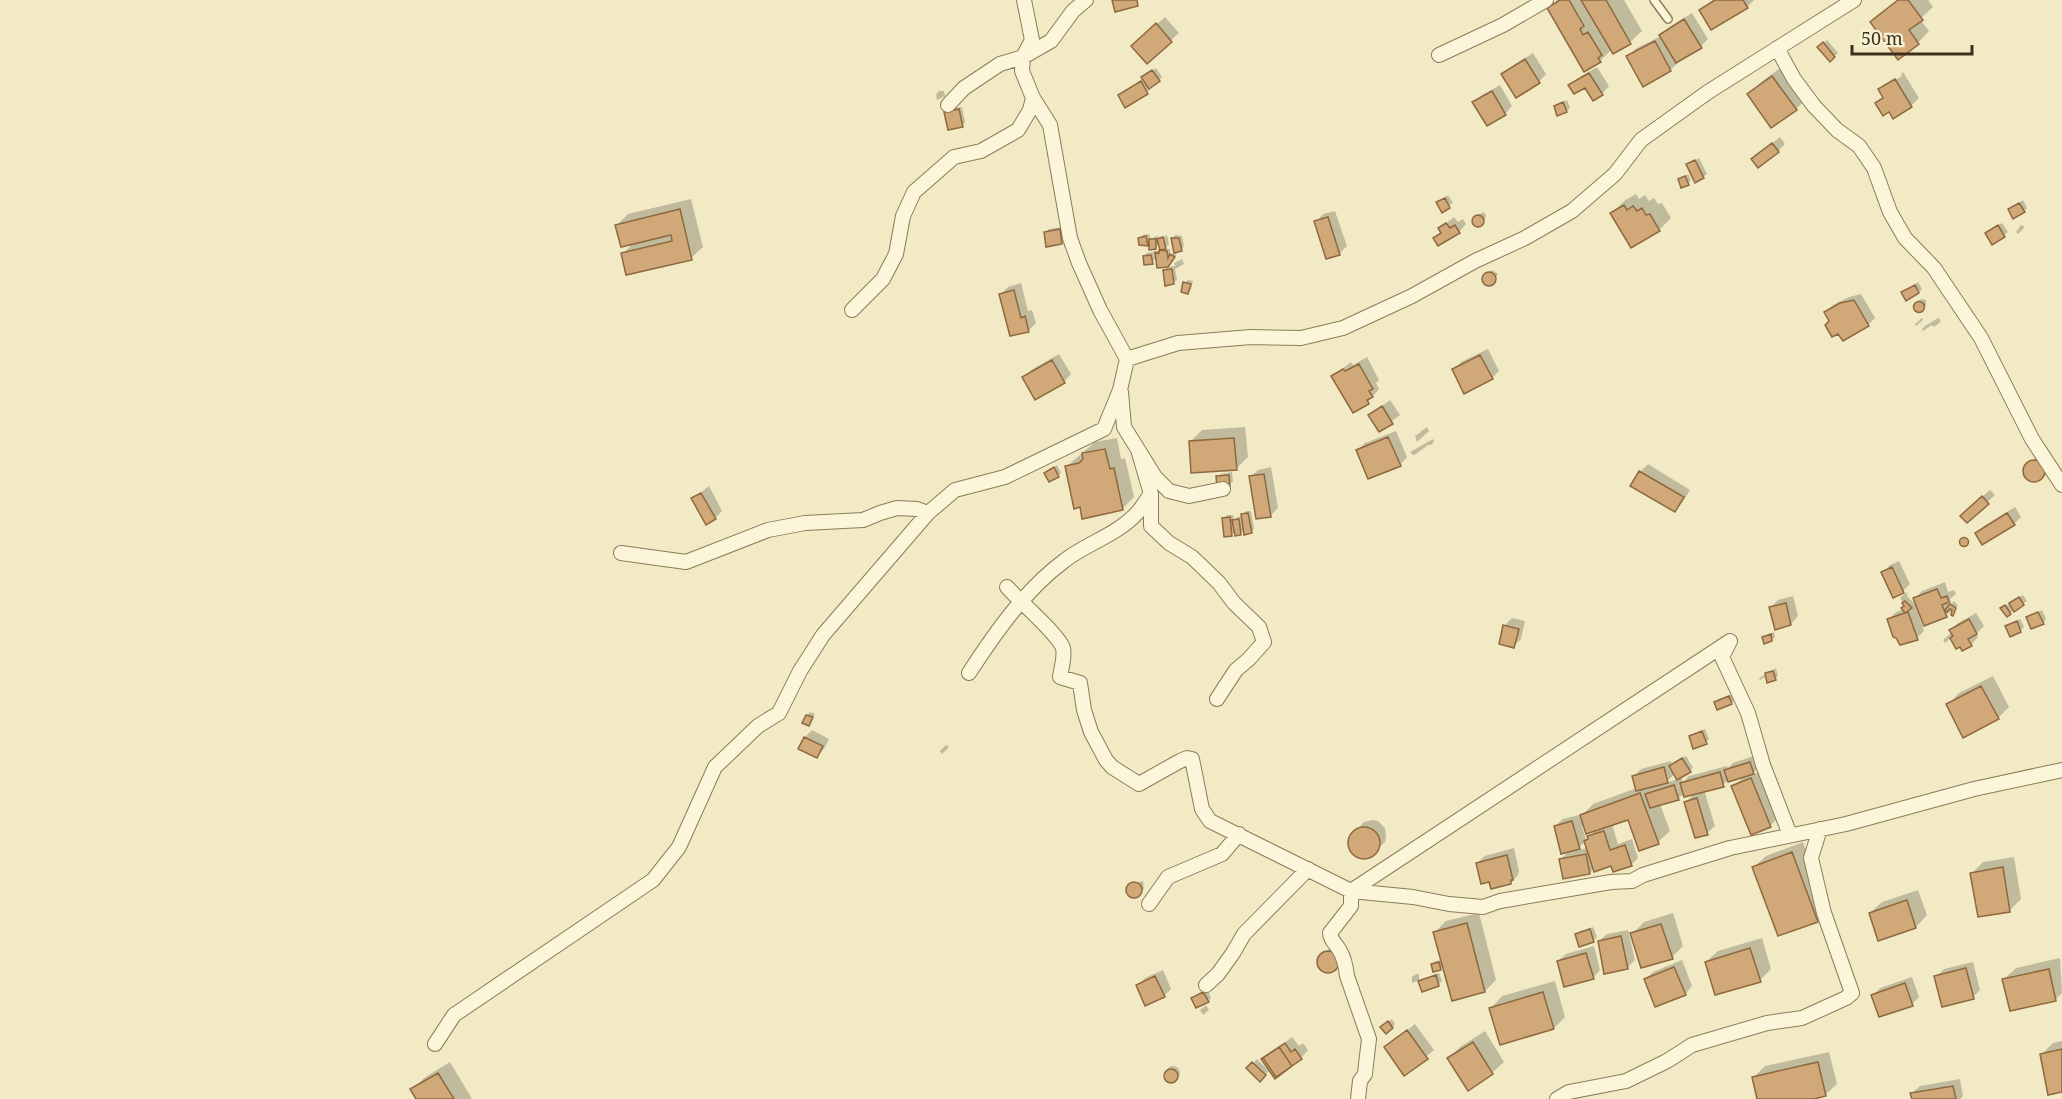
<svg xmlns="http://www.w3.org/2000/svg" width="2062" height="1099" viewBox="0 0 2062 1099" font-family="'Noto Serif',serif">
  <style>
    .shadow { fill: #0003; fill-rule: evenodd }
    .building { fill: #d1a979; stroke: #8e683e; stroke-width: 1.5 }
    .lines { fill: none; stroke-linecap: round; stroke-linejoin: round }
    .service-casing { stroke: #8d7c59; stroke-width: 10 }
    .minor-casing { stroke: #8d7c59; stroke-width: 16 }
    .service { stroke: #fbf5d9; stroke-width: 7 }
    .minor { stroke: #fbf5d9; stroke-width: 14 }
  </style>
  <rect width="100%" height="100%" fill="#f1eac5"/>
  <path class="shadow" d="M1557,0H1624L1642,31L1630,42L1614,52L1612,49L1600,61L1549,8Z
    M1713,0H1754L1747,7L1701,10Z
    M1897,0H1928L1933,7L1920,19L1929,31L1918,43L1872,22Z
    M1692,13L1708,39L1701,46L1676,61L1678,63L1670,70L1628,57L1635,49L1661,36L1668,28Z
    M1165,17L1179,33L1147,62L1140,39Z
    M1827,40L1838,53L1830,59L1819,47Z
    M1533,53L1546,74L1539,82L1503,74L1511,67Z
    M1784,65L1807,98L1796,109L1749,94L1760,83Z
    M1597,67L1609,86L1602,94L1585,86L1570,85L1578,78Z
    M1156,68L1162,77L1147,92L1126,106L1120,96Z
    M1903,72L1919,98L1911,106L1893,117L1889,110L1877,103L1884,97L1880,90L1886,83V86L1902,76L1901,74Z
    M1500,85L1512,106L1505,114L1474,103L1482,95Z
    M939,91H944L945,96L937,100L936,95Z
    M1567,100L1570,108L1566,111L1555,106Z
    M962,107L965,122L962,126L949,109Z
    M1780,137L1785,144L1778,151L1753,159Z
    M1699,158L1707,174L1703,177L1688,165Z
    M1688,174L1691,180L1688,184L1679,179Z
    M1636,194L1639,199L1645,195L1649,201L1654,198L1658,204L1662,203L1671,218L1659,230L1631,246L1612,213L1624,201Z
    M1448,195L1453,203L1442,210L1438,203Z
    M691,199L703,247L691,258L623,254L634,242L617,225L628,214Z
    M2023,200L2027,208L2024,211L2010,209Z
    M1335,211L1347,246L1340,253L1327,257L1316,222L1323,214Z
    M1483,212L1486,215L1485,220L1479,225L1474,223L1476,217Z
    M1454,217L1458,222L1463,219L1466,224L1459,232L1435,239L1442,231L1440,228Z
    M2002,223L2008,232L1992,243L1986,233Z
    M2021,225L2025,227L2018,234L2016,232Z
    M1063,227L1065,239L1061,242L1046,232L1049,229Z
    M1149,234L1151,240L1154,237L1158,236L1159,240L1167,235L1169,244L1164,249H1170L1171,256L1174,252L1177,254L1171,261L1157,257L1152,262L1144,256L1147,253L1154,252L1155,254L1160,249V243L1155,248L1151,241L1148,244L1140,243L1139,239L1143,235Z
    M1175,235L1182,236L1184,246L1181,250L1172,238Z
    M1182,259L1184,264L1175,269L1177,280L1173,283L1164,270L1168,267L1175,266L1174,263Z
    M1492,270L1498,274L1491,284H1487L1484,280V277Z
    M1188,280L1193,281L1191,289L1188,292L1185,283Z
    M1918,282L1922,289L1919,292L1903,293Z
    M1021,283L1028,311L1032,310L1036,323L1028,331L1001,294L1008,287Z
    M1861,294L1875,318L1868,325L1830,321L1826,312L1833,305L1849,297Z
    M1921,299L1926,300V305L1921,310L1916,309L1915,304Z
    M1922,318L1923,320L1916,326L1915,324Z
    M1938,318L1941,321L1938,324L1934,327L1932,325L1923,331L1922,329L1925,326Z
    M1488,349L1499,371L1492,378L1454,370L1461,362Z
    M1059,354L1071,374L1064,382L1024,378L1031,370Z
    M1367,357L1379,380L1376,383L1379,389L1368,402L1333,376L1351,362L1353,365Z
    M1390,400L1400,415L1380,430L1370,415Z
    M1245,427L1248,457L1236,469L1190,442L1202,430Z
    M1427,427L1429,431L1417,442L1415,436Z
    M1396,431L1407,457L1400,465L1357,451L1365,443Z
    M1117,438L1121,459L1125,458L1134,497L1122,509L1081,506L1067,466L1095,442Z
    M1433,439L1434,442L1431,445H1428L1416,454L1413,455L1410,452Z
    M2039,454L2051,466L2038,479L2032,480L2025,475V469Z
    M1648,464L1690,490L1682,503L1675,510L1632,485L1640,472Z
    M1057,465L1061,473L1058,476L1046,473Z
    M1271,467L1278,508L1271,515L1257,518L1250,477L1258,470Z
    M1232,472L1233,481L1230,484L1218,477L1221,474Z
    M709,486L722,511L715,518L693,499Z
    M1990,490L1995,495L1967,521L1969,508Z
    M2015,507L2021,517L2014,524L1976,533L1984,526Z
    M1246,511H1251L1254,529L1251,532L1245,529L1241,533L1236,531L1231,535L1224,519L1227,515H1233L1234,521L1237,517L1243,516Z
    M1966,537L1965,542H1968L1962,543V540Z
    M1899,561L1910,584L1903,591L1883,573L1890,565Z
    M1945,582L1948,592L1954,590L1956,594L1950,599L1952,604L1954,601L1958,606L1946,615L1918,613L1924,631L1917,638L1889,619L1896,612L1904,609L1905,606L1900,598L1903,595L1908,592L1907,596L1918,607L1915,599L1922,591Z
    M2023,595L2027,601L2010,613L2002,608Z
    M1793,596L1798,616L1791,624L1771,607L1778,600Z
    M2042,610L2046,619L2043,623L2028,617Z
    M1976,613L1984,626L1976,634L1978,637L1971,645L1951,638L1945,643L1943,640L1952,632L1951,630L1958,623Z
    M1512,618L1525,621L1521,639L1514,646L1505,625Z
    M2020,619L2024,627L2020,631L2007,626Z
    M1774,632L1775,637L1772,640L1763,637Z
    M1776,668L1778,676L1775,679L1767,676L1758,681L1761,677Z
    M1993,676L2009,707L1998,718L1948,705L1959,693Z
    M1732,694L1735,700L1731,703L1716,702L1719,699Z
    M810,712L815,714L809,724L807,715Z
    M1705,729L1709,739L1706,742L1690,737Z
    M812,730L829,739L824,749L817,756L805,737Z
    M946,745L949,747L942,754L940,751Z
    M1757,755L1761,765L1751,775L1759,772L1778,818L1770,826L1752,833L1733,787L1744,776L1728,780L1723,785L1704,790L1715,826L1707,833L1686,802L1696,792L1684,793L1678,799L1660,804L1670,831L1658,842L1629,818L1612,824L1618,844L1632,839L1638,858L1631,865L1612,864L1594,868L1590,873L1561,859L1570,850L1555,826L1563,819L1579,815L1580,817L1593,804L1637,788L1634,776L1641,769L1671,761L1672,765L1686,756L1693,768L1681,776L1683,782L1689,776L1727,766L1728,768L1733,763ZM1675,774L1678,779L1665,783ZM1585,825L1596,830L1586,840L1582,826ZM1586,841L1588,848L1576,850Z
    M1373,820L1378,821L1385,828L1386,837L1385,842L1369,856L1359,857L1352,851L1350,847V837L1364,822Z
    M1803,842L1828,909L1817,920L1754,867L1766,856Z
    M1514,848L1519,871L1518,875L1511,883L1490,880L1477,863L1485,856Z
    M2014,857L2021,899L2010,910L1972,873L1983,862Z
    M1143,881L1144,889L1135,896L1131,895L1128,889L1130,885Z
    M1918,890L1927,915L1916,927L1870,913L1882,902Z
    M1479,913L1496,980L1485,991L1444,966L1440,969L1432,964L1436,961L1442,960L1435,932L1446,921Z
    M1673,913L1683,946L1672,957L1632,934L1644,922Z
    M1593,927L1597,937L1593,941L1576,935L1580,931Z
    M1628,930L1635,960L1627,968L1599,941L1607,934Z
    M1762,938L1771,969L1760,980L1706,962L1718,951Z
    M1335,944L1346,957L1330,971L1325,970L1320,962L1321,956Z
    M1594,946L1600,970L1593,978L1558,961L1566,954Z
    M2060,958L2062,993L2055,1000L2004,979L2016,968Z
    M1682,960L1692,986L1685,994L1645,979L1653,972Z
    M1973,962L1980,990L1973,997L1936,977L1944,969Z
    M1163,970L1171,989L1164,996L1138,985L1145,978Z
    M1439,973L1442,981L1439,984L1423,990L1420,982L1423,979Z
    M1416,974H1419V980L1412,983V977Z
    M1912,977L1919,997L1912,1004L1873,995L1880,988Z
    M1555,981L1565,1017L1554,1028L1491,1008L1502,996Z
    M1207,989L1211,998L1208,1001L1193,998Z
    M1206,1005L1209,1010L1203,1015L1200,1010Z
    M1392,1019L1395,1024L1392,1027L1386,1024Z
    M1415,1024L1434,1050L1405,1074L1386,1047Z
    M1485,1031L1504,1062L1492,1073L1468,1089L1449,1058L1460,1047Z
    M1292,1037L1299,1046L1303,1043L1308,1050L1301,1058L1263,1059Z
    M2062,1041V1091L2042,1054L2053,1043Z
    M1829,1052L1837,1084L1825,1095L1807,1099H1758L1754,1077L1765,1066Z
    M1257,1059L1269,1071L1260,1080L1248,1068Z
    M450,1062L472,1099H418L412,1090L424,1078Z
    M1166 1073a7 7 0 1 1 14 0a7 7 0 1 1-14 0Z
    M1960,1079L1963,1096L1960,1099H1913L1912,1093L1920,1086Z"/>
  <path class="building" d="M1112,0H1137L1138,6L1115,12Z
    M1560,0H1569L1584,26L1580,29L1583,35L1588,32L1602,55L1598,58L1601,62L1584,72L1547,8Z
    M1581,0H1606L1631,44L1613,54Z
    M1715,0H1743L1748,8L1711,30L1699,10Z
    M1898,0H1908L1923,20L1909,30L1919,44L1898,60L1870,22Z
    M1684,19L1702,48L1676,63L1659,35Z
    M1156,23L1172,42L1147,64L1131,46Z
    M1655,41L1671,71L1643,87L1626,56Z
    M1823,42L1835,57L1830,62L1817,47Z
    M1525,59L1540,83L1516,98L1501,74Z
    M1152,70L1160,81L1149,89L1141,77Z
    M1589,73L1603,95L1593,101L1585,88L1574,94L1568,85Z
    M1772,76L1797,110L1771,128L1747,94Z
    M1895,79L1912,107L1893,119L1889,112L1883,116L1875,103L1883,98L1878,89Z
    M1141,81L1148,94L1125,108L1118,95Z
    M1492,91L1506,115L1487,126L1472,102Z
    M1563,102L1567,112L1557,116L1554,106Z
    M959,109L963,127L948,130L944,112Z
    M1772,143L1779,152L1758,168L1751,159Z
    M1695,160L1704,178L1695,183L1686,164Z
    M1685,176L1689,185L1681,188L1678,179Z
    M1445,198L1450,208L1442,213L1436,202Z
    M2019,203L2025,212L2013,219L2008,209Z
    M1624,205L1627,210L1633,206L1637,211L1642,208L1646,215L1650,214L1660,231L1631,248L1610,213Z
    M680,209L692,260L626,275L621,253L672,241L671,235L621,247L615,225Z
    M1472 221a6 6 0 1 1 12 0a6 6 0 1 1-12 0Z
    M1328,217L1340,255L1326,259L1314,221Z
    M1446,223L1450,228L1455,225L1460,233L1438,246L1433,238L1441,233L1438,228Z
    M1998,225L2005,237L1992,245L1985,233Z
    M1060,229L1062,244L1046,247L1044,232Z
    M1146,236L1148,246L1139,245L1138,238Z
    M1163,237L1166,249L1160,250L1157,239Z
    M1171,238H1179L1182,251L1174,253Z
    M1149,239H1156V249L1149,250Z
    M1159,250L1167,251L1168,258L1170,254L1175,257L1168,267L1157,268L1155,252L1159,253Z
    M1151,255L1153,264L1144,265L1143,256Z
    M1172,269L1174,284L1165,286L1163,270Z
    M1482 279a7 7 0 1 1 14 0a7 7 0 1 1-14 0Z
    M1183,282L1191,284L1188,294L1181,292Z
    M1915,285L1919,293L1906,301L1901,292Z
    M1014,290L1021,318L1025,316L1029,332L1010,336L999,294Z
    M1854,300L1869,326L1843,341L1838,334L1832,337L1825,325L1829,321L1824,312L1840,303Z
    M1913.5 307a5.5 5.5 0 1 1 11 0a5.5 5.5 0 1 1-11 0Z
    M1480,355L1493,379L1464,394L1452,369Z
    M1052,360L1065,383L1035,400L1022,377Z
    M1359,364L1373,389L1369,391L1373,397L1367,400L1369,404L1353,413L1331,376L1343,369L1345,371Z
    M1382,406L1393,424L1379,432L1368,415Z
    M1388,437L1401,466L1368,479L1356,450Z
    M1234,438L1237,470L1191,473L1189,441Z
    M1105,449L1110,469L1114,468L1123,510L1082,519L1080,507L1074,509L1065,466L1079,463L1083,459L1082,453Z
    M2023 471a11 11 0 1 1 22 0a11 11 0 1 1-22 0Z
    M1054,467L1059,477L1049,482L1044,473Z
    M1639,471L1684,497L1675,512L1630,486Z
    M1264,474L1271,517L1256,519L1249,476Z
    M1229,475L1230,486L1217,487L1216,476Z
    M701,493L716,519L706,525L691,498Z
    M1982,496L1989,504L1967,523L1960,516Z
    M1248,513L1252,533L1244,535L1241,514Z
    M2007,513L2015,525L1982,545L1975,533Z
    M1230,517L1232,536L1224,537L1222,518Z
    M1239,519L1241,535L1235,536L1232,520Z
    M1959.5 542a4.5 4.5 0 1 1 9 0a4.5 4.5 0 1 1-9 0Z
    M1892,567L1904,593L1893,598L1881,572Z
    M1937,589L1941,598L1947,596L1949,602L1942,605L1947,617L1924,626L1913,598Z
    M2019,597L2024,605L2014,612L2009,603Z
    M1905,601L1912,608L1905,613L1901,608L1904,606L1902,603Z
    M1786,603L1791,625L1775,630L1769,607Z
    M1950,604L1956,608L1953,616L1951,615L1952,610L1950,609L1947,612L1945,610Z
    M2005,605L2011,614L2007,617L2000,608Z
    M1908,612L1918,640L1900,645L1896,638L1893,637L1887,619Z
    M2038,612L2044,624L2031,629L2026,617Z
    M1969,619L1977,634L1968,639L1972,646L1962,651L1960,647L1956,649L1950,638L1953,636L1949,630Z
    M2017,621L2021,632L2010,637L2005,626Z
    M1503,625L1519,629L1514,648L1499,644Z
    M1771,634L1772,641L1764,644L1762,637Z
    M1773,671L1776,680L1767,683L1765,673Z
    M1981,686L1999,719L1963,738L1946,704Z
    M1729,696L1732,704L1717,710L1714,702Z
    M806,715L813,717L809,726L802,723Z
    M1702,731L1707,744L1693,749L1689,736Z
    M804,737L823,746L817,758L798,749Z
    M1682,758L1691,772L1677,780L1669,766Z
    M1750,762L1754,774L1728,782L1724,770Z
    M1664,767L1668,783L1636,791L1632,776Z
    M1720,772L1724,787L1684,797L1680,783Z
    M1751,778L1771,827L1751,835L1731,786Z
    M1674,785L1679,800L1650,808L1645,794Z
    M1640,793L1659,844L1639,851L1628,820L1586,834L1580,815Z
    M1697,798L1708,835L1695,838L1684,802Z
    M1572,821L1580,849L1561,854L1554,826Z
    M1348 843a16 16 0 1 1 32 0a16 16 0 1 1-32 0Z
    M1604,831L1610,850L1625,845L1632,866L1613,872L1611,866L1594,872L1584,841L1588,839L1587,836Z
    M1792,852L1818,922L1778,936L1752,867Z
    M1586,854L1590,874L1563,879L1559,859Z
    M1507,855L1513,880H1511V884L1491,889L1489,882L1481,884L1476,863Z
    M2003,867L2010,912L1978,917L1970,873Z
    M1126 890a8 8 0 1 1 16 0a8 8 0 1 1-16 0Z
    M1907,900L1916,928L1878,941L1869,913Z
    M1467,923L1485,992L1452,1001L1433,932Z
    M1661,924L1673,959L1641,968L1630,933Z
    M1590,929L1594,942L1579,947L1575,934Z
    M1621,936L1628,969L1604,974L1598,941Z
    M1750,948L1761,982L1715,995L1705,962Z
    M1317 962a11 11 0 1 1 22 0a11 11 0 1 1-22 0Z
    M1586,953L1594,979L1564,987L1557,961Z
    M1439,962L1441,970L1433,972L1431,964Z
    M1674,967L1686,995L1655,1007L1644,979Z
    M1966,968L1974,999L1942,1007L1934,976Z
    M2049,969L2056,1001L2010,1011L2002,979Z
    M1436,975L1439,986L1422,992L1418,981Z
    M1155,976L1165,997L1145,1006L1136,985Z
    M1905,983L1913,1006L1879,1017L1871,995Z
    M1203,992L1209,1002L1196,1008L1191,998Z
    M1543,992L1554,1029L1500,1045L1489,1008Z
    M1388,1021L1393,1028L1386,1034L1380,1027Z
    M1407,1030L1428,1059L1404,1076L1384,1047Z
    M1473,1042L1493,1074L1468,1091L1447,1058Z
    M1285,1043L1291,1052L1295,1049L1302,1059L1276,1077L1263,1058Z
    M1279,1047L1292,1066L1275,1079L1261,1059Z
    M2062,1049V1092L2048,1095L2040,1054Z
    M1252,1062L1266,1075L1260,1082L1246,1068Z
    M1818,1062L1826,1096L1814,1099H1757L1752,1077Z
    M1164 1076a7 7 0 1 1 14 0a7 7 0 1 1-14 0Z
    M438,1073L454,1099H416L410,1089Z
    M1953,1086L1956,1099H1912L1910,1093Z"/>
  <g class="lines">
    <defs>
      <path id="service" d="M1654,0L1668,19"/>
      <path id="minor" d="M1024,0L1032,40L1023,57L1022,71L1033,98L1050,125L1070,238L1079,263L1100,310L1127,359
        M1777,48L1794,79L1814,106L1837,130L1859,146L1874,168L1890,212L1905,238L1934,268L1981,338L2032,439L2062,485
        M1439,55L1503,25L1546,0
        M948,105L964,88L1000,64L1023,57L1051,41L1073,11L1086,0
        M852,310L883,279L896,254L903,216L914,192L954,157L981,151L1018,130L1030,110L1033,98
        M1121,392L1124,427L1155,477L1169,491L1189,496L1223,489
        M1151,494V526L1169,543L1192,557L1219,583L1234,603L1259,627L1264,642L1249,659L1236,670L1217,699
        M621,553L686,562L768,530L805,523L863,520L880,513L897,508L917,509L928,513
        M1007,587C1020,602 1058,634 1063,648C1065,657 1061,669 1060,677L1080,683L1084,710L1091,732L1106,760L1112,767L1139,784L1180,761L1187,758L1192,759L1202,809L1210,821L1351,891L1413,897L1449,904L1483,907L1500,901L1611,882L1632,881L1643,875L1730,848L1846,824L1974,789L2062,770
        M969,673C995,633 1025,590 1064,561C1087,543 1117,535 1137,513C1142,508 1146,500 1151,494L1139,453
        M1149,904L1168,877L1222,854L1239,834
        M1206,985L1218,974L1233,953L1244,934L1308,869
        M435,1044L454,1015L653,880L679,847L715,767L758,726L779,713L800,671L823,635L928,513L955,490L1005,477L1104,429L1120,390L1127,359L1178,343L1251,337L1301,338L1343,328L1412,296L1475,261L1525,238L1572,211L1615,174L1641,140L1708,92L1854,0
        M1358,1099L1360,1081L1365,1074L1366,1064L1369,1039L1347,976C1346,967 1344,958 1340,951C1336,943 1331,942 1330,933L1351,906V891L1730,641L1722,657L1748,713L1763,765L1790,835
        M1557,1099L1569,1092L1626,1081L1667,1061L1692,1045L1767,1023L1802,1018L1846,998L1852,993L1824,913L1811,858L1820,829"/>
    </defs>
    <use href="#service" class="service-casing"/>
    <use href="#minor" class="minor-casing"/>
    <use href="#service" class="service"/>
    <use href="#minor" class="minor"/>
  </g>
  <path d="M1852 45v9h120v-9" fill="none" stroke="#3d311e" stroke-width="3"/>
  <text x="1861" y="45" font-size="18" fill="#3d311e" stroke="#f8f2d5" stroke-width="4.5" paint-order="stroke">50 m</text>
</svg>
